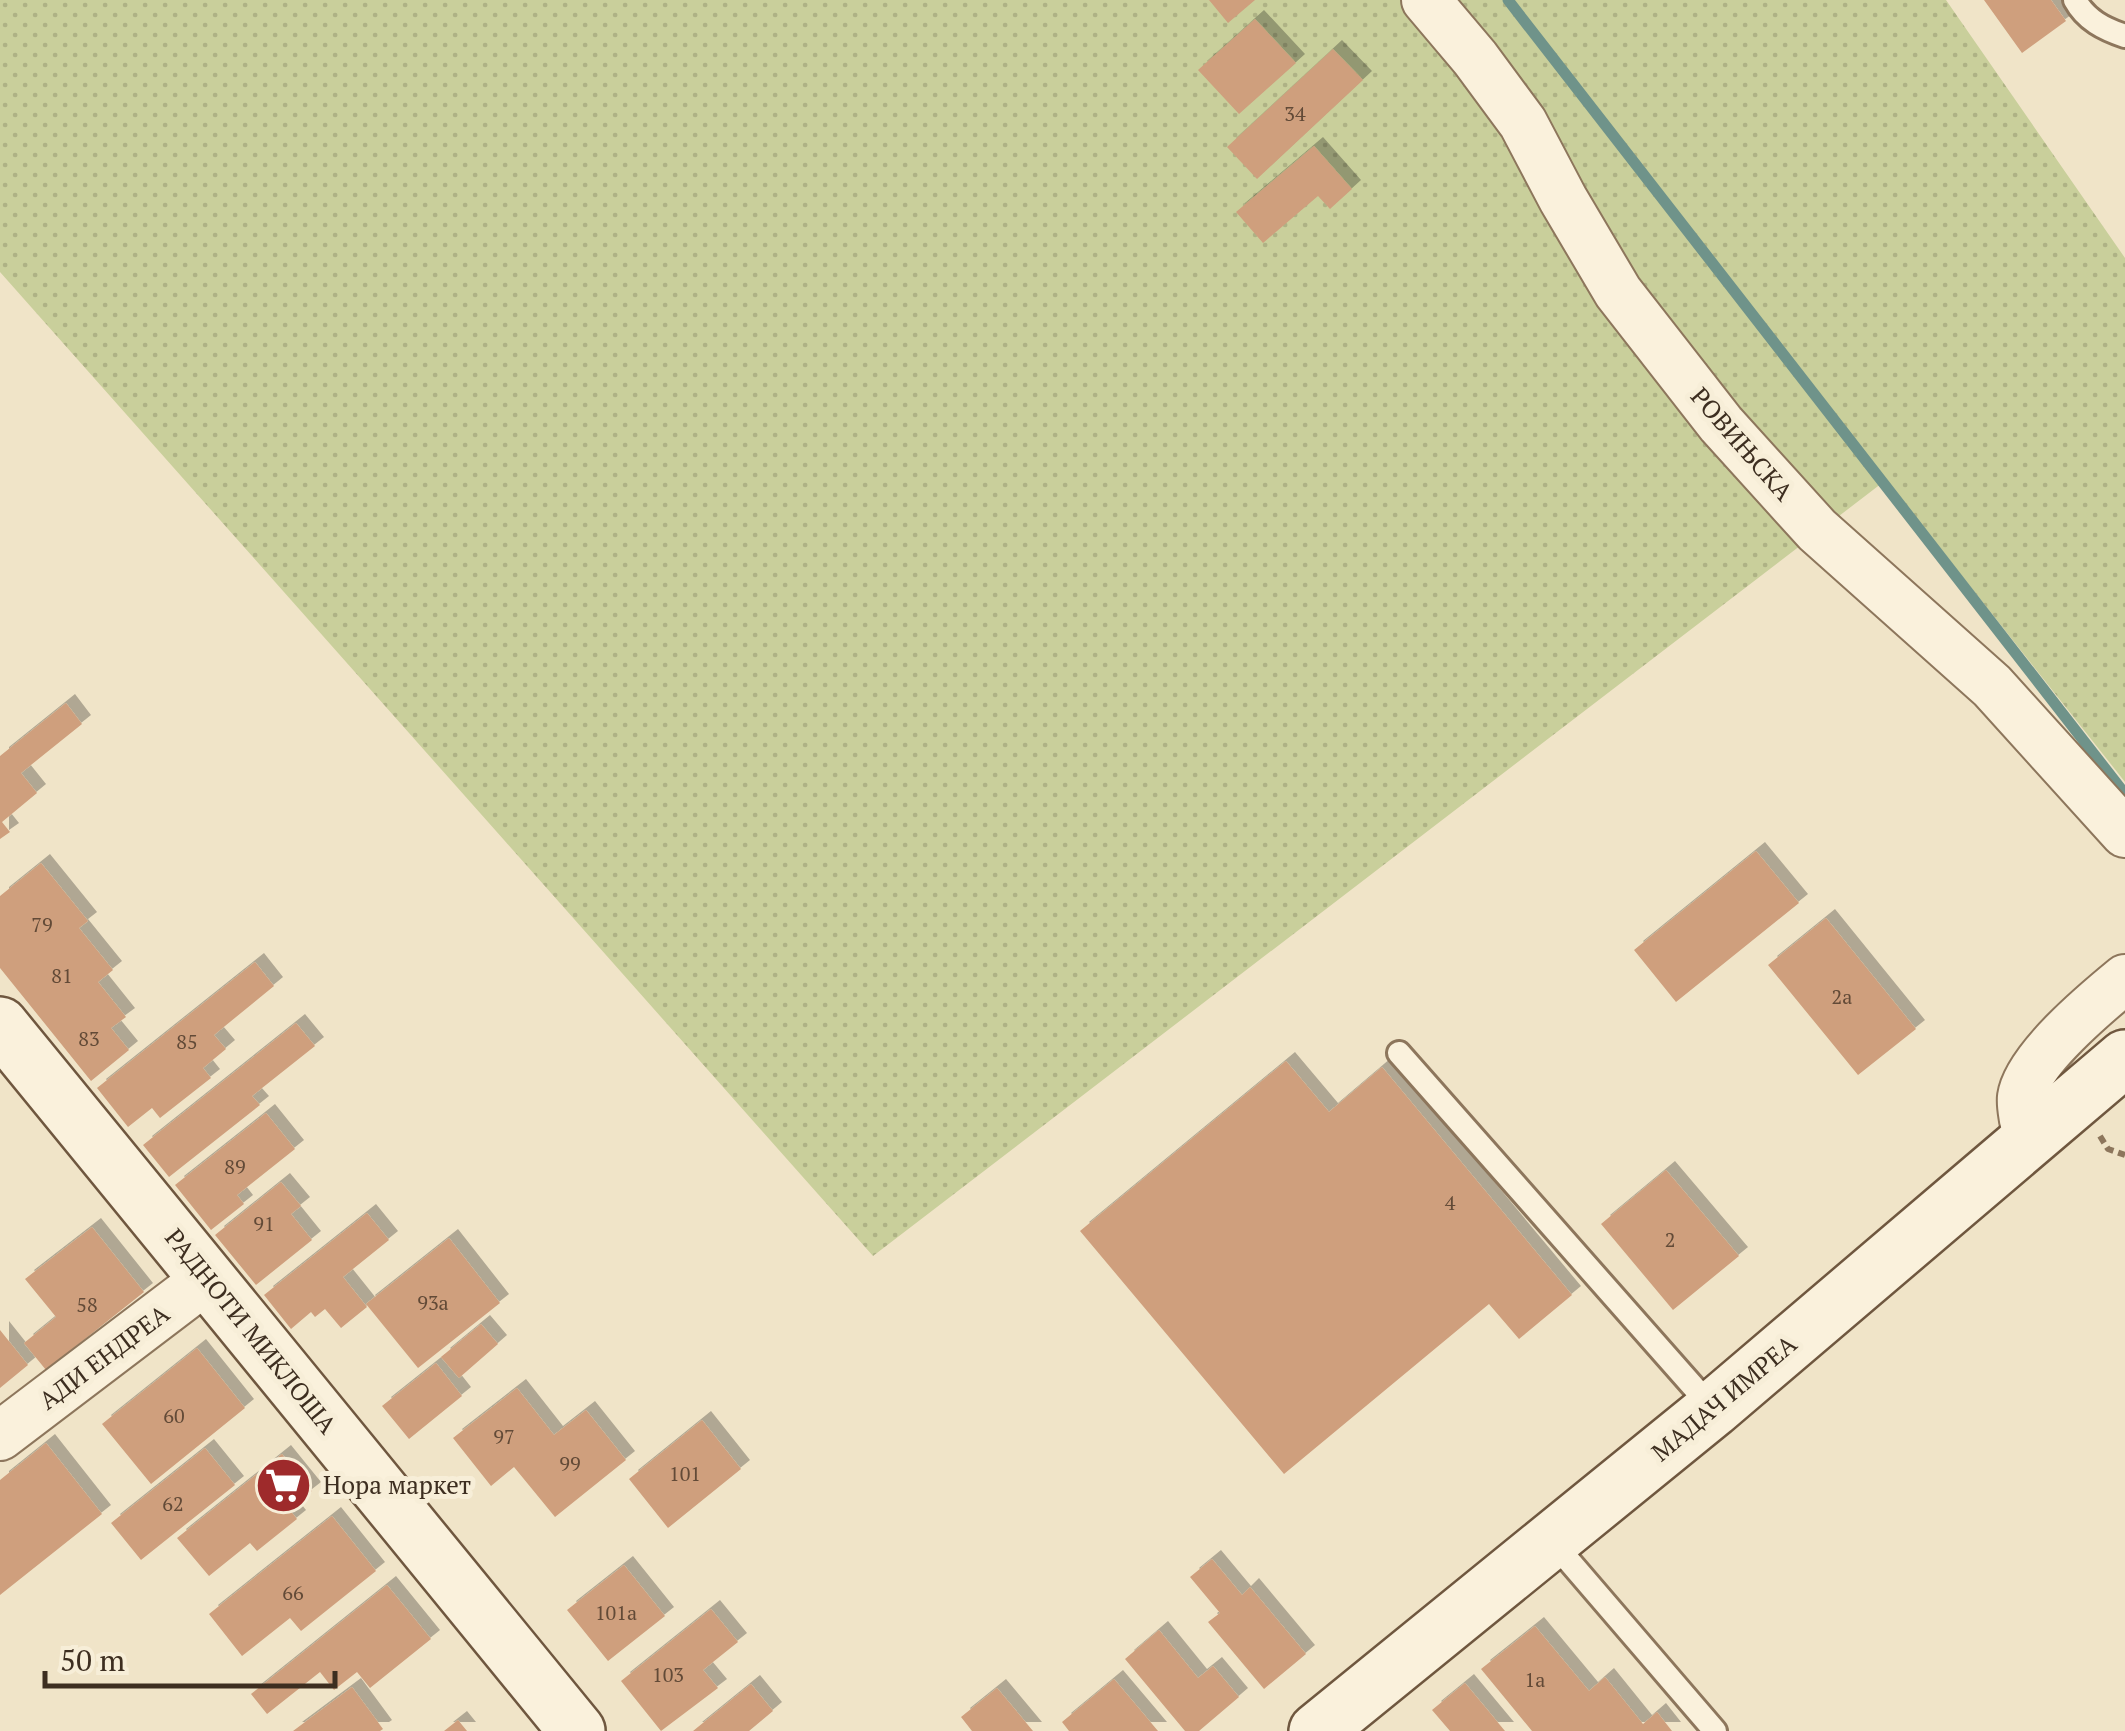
<svg xmlns="http://www.w3.org/2000/svg" width="2125" height="1731" viewBox="0 0 2125 1731" font-family="'PT Serif',serif">
  <style>
    .grass { fill: url(#grass-dots) }
    .lines { fill: none; stroke-linecap: round; stroke-linejoin: round }
    .stream { stroke: #6f938a; stroke-width: 11 }
    .building { fill: #cf9f7d; filter: url(#shadow) }
    .lane-casing { stroke: #8d765c; stroke-width: 28 }
    .street-casing { stroke: #8d765c; stroke-width: 52 }
    .secondary-casing { stroke: #6f573f; stroke-width: 60 }
    .path { stroke: #8d765c; stroke-width: 6; stroke-dasharray: 8 5; stroke-linecap: butt }
    .lane { stroke: #faf1dc; stroke-width: 22 }
    .street { stroke: #faf1dc; stroke-width: 48 }
    .secondary { stroke: #faf1dc; stroke-width: 55 }
    .labels { text-anchor: middle; stroke-width: 10; stroke-linejoin: round; paint-order: stroke }
    .number-label { font-size: 20px; fill: #624a37 }
    .street-label { font-size: 25px; fill: #3d2e20; stroke: #f7eed8 }
    .poi-label { font-size: 25px; fill: #3d2e20; stroke: #f7eed8; text-anchor: start }
  </style>
  <defs>
    <pattern id="grass-dots" width="8" height="8" patternUnits="userSpaceOnUse" patternTransform="scale(2.5)"><rect width="8" height="8" fill="#c9cf9b"/><path d="M2 2h.1M6 6h.1" fill="none" stroke="#aeb285" stroke-width="1.8" stroke-linecap="round"/></pattern>
    <filter id="shadow"><feDropShadow dx="9" dy="-9" stdDeviation="0" flood-color="#0004"/></filter>
  </defs>
  <rect width="100%" height="100%" fill="#f0e4c8"/>
  <path class="grass" d="M0,0H1946L2125,258V782L1886,480L873,1256L0,272Z"/>
  <g class="lines">
    <path class="stream" d="M1508,0L2125,794"/>
  </g>
  <path class="building" d="M1209,0H1255L1228,23Z
    M1984,0H2051L2066,21L2022,53Z
    M1255,19L1296,63L1239,114L1198,70Z
    M1333,49L1363,80L1257,179L1227,147Z
    M1314,146L1352,189L1330,209L1318,196L1263,243L1236,212Z
    M66,703L82,724L21,773L37,793L2,822L10,832L0,839V756Z
    M1756,851L1799,903L1676,1002L1634,950Z
    M41,863L88,921L79,928L113,970L98,982L126,1017L111,1028L129,1050L91,1081L0,968V896Z
    M1826,918L1916,1029L1858,1075L1768,965Z
    M255,962L274,986L214,1035L226,1049L203,1068L211,1078L160,1118L152,1108L128,1127L97,1088Z
    M296,1023L315,1046L252,1096L260,1105L169,1177L143,1145Z
    M1286,1061L1329,1112L1382,1067L1572,1295L1519,1339L1489,1304L1284,1474L1080,1231Z
    M266,1113L295,1149L237,1195L244,1204L211,1230L175,1185Z
    M1666,1170L1739,1256L1673,1310L1601,1224Z
    M281,1182L301,1206L291,1214L312,1240L256,1285L215,1235Z
    M367,1213L389,1240L343,1277L367,1307L341,1328L325,1309L315,1317L311,1312L291,1329L264,1295Z
    M92,1227L144,1292L46,1370L24,1343L56,1317L25,1279Z
    M449,1238L500,1303L418,1368L366,1304Z
    M481,1324L498,1344L459,1378L441,1357Z
    M0,1330L28,1365L0,1388Z
    M197,1348L245,1408L151,1484L102,1424Z
    M436,1363L462,1396L409,1439L382,1406Z
    M517,1388L554,1435L586,1410L626,1460L555,1517L514,1467L491,1486L453,1438Z
    M702,1420L741,1469L668,1528L629,1479Z
    M46,1443L102,1514L0,1595V1480Z
    M205,1448L235,1485L141,1560L111,1523Z
    M282,1454L312,1491L289,1509L297,1519L257,1551L250,1543L209,1576L177,1538Z
    M332,1516L376,1571L301,1631L290,1618L242,1656L209,1614Z
    M1212,1559L1242,1595L1250,1587L1306,1654L1264,1689L1208,1622L1220,1613L1190,1577Z
    M624,1565L665,1616L608,1661L567,1610Z
    M387,1585L431,1639L370,1688L357,1672L334,1690L320,1672L267,1714L251,1694Z
    M711,1609L738,1642L703,1670L718,1688L661,1731L621,1681Z
    M1535,1626L1589,1691L1605,1677L1643,1724L1657,1712L1672,1731H1532L1481,1669Z
    M1159,1630L1198,1678L1213,1666L1239,1697L1199,1731H1185L1125,1659Z
    M1114,1679L1158,1731H1069L1062,1722Z
    M1465,1683L1505,1731H1450L1432,1710Z
    M751,1684L773,1711L749,1731H693Z
    M352,1687L383,1729L380,1731H293Z
    M997,1688L1033,1731H972L961,1717Z
    M458,1720L467,1731H444Z"/>
  <g class="lines">
    <defs>
      <path id="lane" d="M2075,0C2086,20 2104,29 2125,36
        M1399,1053L1713,1409
        M1551,1540L1715,1731"/>
      <path id="street" d="M1426,0L1475,58L1523,123L1563,199L1618,292L1721,424L1817,530L1992,686L2125,833
        M2037,1133L2024,1120C2023,1113 2021,1104 2022,1097C2027,1060 2097,1002 2125,979
        M0,1436L208,1278"/>
      <path id="secondary" d="M0,1025L577,1731
        M1317,1731L1713,1409L2125,1058"/>
    </defs>
    <use href="#lane" class="lane-casing"/>
    <use href="#street" class="street-casing"/>
    <use href="#secondary" class="secondary-casing"/>
    <path class="path" d="M2100,1136L2108,1149L2125,1155"/>
    <use href="#lane" class="lane"/>
    <use href="#street" class="street"/>
    <use href="#secondary" class="secondary"/>
  </g>
  <defs>
    <symbol id="supermarket-disc" viewBox="-11 -11 22 22"><circle r="9.5" fill="#9e2a2b" stroke="#f7eed8"/><path d="M-6-5.5h2.5l.6 2H6L4.5 2H-2.5L-4.4-4H-6ZM-1.5 3.2a1.3 1.3 0 1 0 .1 0ZM3 3.2a1.3 1.3 0 1 0 .1 0Z" fill="#fff"/></symbol>
  </defs>
  <g fill-rule="evenodd">
    <use href="#supermarket-disc" x="252" y="1454" width="63" height="63"/>
  </g>
  <g class="labels">
    <g class="number-label">
      <text x="1295" y="121">34</text>
      <text x="42" y="932">79</text>
      <text x="62" y="983">81</text>
      <text x="1842" y="1004">2a</text>
      <text x="89" y="1046">83</text>
      <text x="187" y="1049">85</text>
      <text x="235" y="1174">89</text>
      <text x="1450" y="1210">4</text>
      <text x="264" y="1231">91</text>
      <text x="1670" y="1247">2</text>
      <text x="433" y="1310">93a</text>
      <text x="87" y="1312">58</text>
      <text x="174" y="1423">60</text>
      <text x="504" y="1444">97</text>
      <text x="570" y="1471">99</text>
      <text x="685" y="1481">101</text>
      <text x="173" y="1511">62</text>
      <text x="293" y="1600">66</text>
      <text x="616" y="1620">101a</text>
      <text x="668" y="1682">103</text>
      <text x="1535" y="1687">1a</text>
    </g>
    <g class="street-label">
      <text transform="translate(1742 444) rotate(49)" y="9">РОВИЊСКА</text>
      <text transform="translate(251 1331) rotate(51)" y="9">РАДНОТИ МИКЛОША</text>
      <text transform="translate(104 1357) rotate(-37)" y="9">АДИ ЕНДРЕА</text>
      <text transform="translate(1724 1398) rotate(-40)" y="9">МАДАЧ ИМРЕА</text>
    </g>
    <g class="poi-label">
      <text x="323" y="1494">Нора маркет</text>
    </g>
  </g>
  <path d="M45 1671v15h290v-15" fill="none" stroke="#3d2e20" stroke-width="5"/>
  <text x="60" y="1671" font-size="30" fill="#3d2e20" stroke="#f7eed8" stroke-width="8" paint-order="stroke">50 m</text>
</svg>
